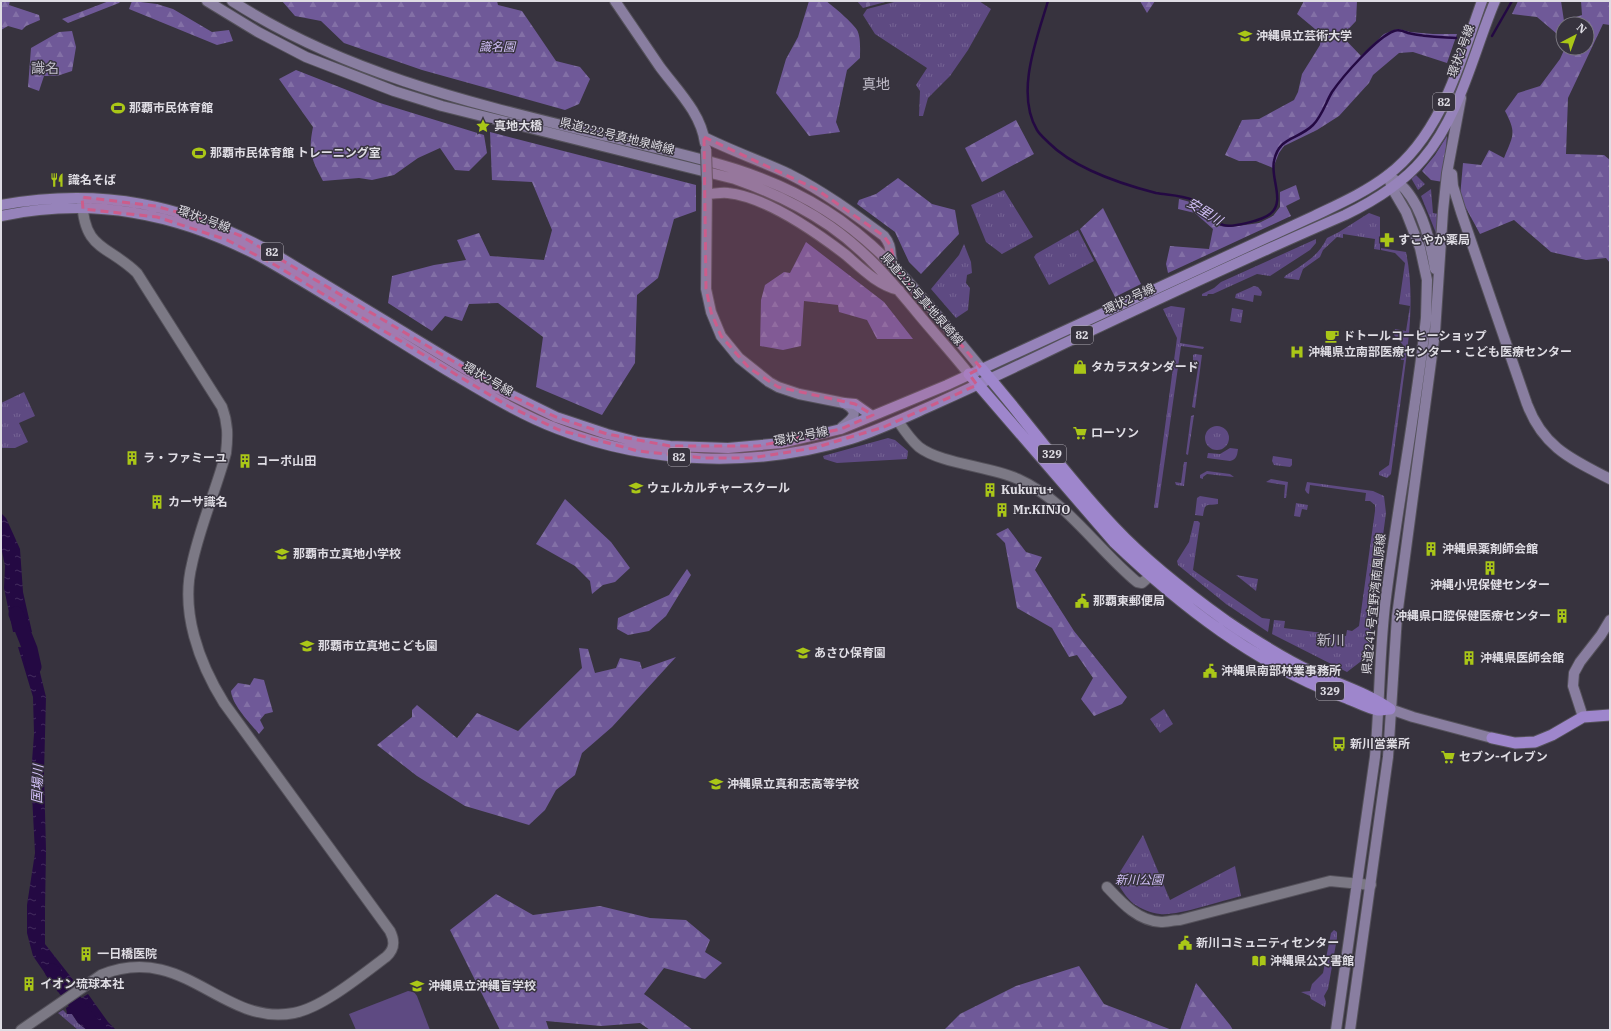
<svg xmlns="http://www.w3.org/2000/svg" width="1611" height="1031" viewBox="0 0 1611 1031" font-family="'IBM Plex Serif','Noto Sans JP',serif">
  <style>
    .grass { fill: url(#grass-tufts) }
    .forest { fill: url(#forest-firs) }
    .cemetery { fill: url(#cemetery-stones) }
    .garden { fill: #5e4a82 }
    .water { fill: url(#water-ripples) }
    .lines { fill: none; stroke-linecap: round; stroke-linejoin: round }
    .stream { stroke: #240943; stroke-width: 2.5 }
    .river { stroke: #240943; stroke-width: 15 }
    .tertiary-casing { stroke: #54515a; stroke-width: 12 }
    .secondary-casing { stroke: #54515a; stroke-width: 12 }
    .primary-casing { stroke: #54515a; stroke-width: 12 }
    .trunk-casing { stroke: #54515a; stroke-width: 13 }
    .tertiary { stroke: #7c7985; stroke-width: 10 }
    .secondary { stroke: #897ea0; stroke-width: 10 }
    .primary { stroke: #9683ba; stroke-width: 10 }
    .trunk { stroke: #9e86cc; stroke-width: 11 }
    .secondary-bridge-casing { stroke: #54515a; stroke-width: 12; stroke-linecap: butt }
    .secondary-bridge { stroke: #897ea0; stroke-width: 10 }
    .marked { fill: #cc5d8b; fill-opacity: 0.2; stroke: #cc5d8b; stroke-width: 3; stroke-dasharray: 8 5; stroke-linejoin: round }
    .labels { text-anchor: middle; stroke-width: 3; stroke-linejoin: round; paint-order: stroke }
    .shield { fill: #37333e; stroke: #adaab2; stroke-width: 1 }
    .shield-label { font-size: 11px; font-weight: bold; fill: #dfdde4 }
    .poi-label { font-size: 12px; font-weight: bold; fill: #dfdde4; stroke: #37333e; text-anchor: start }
    .park-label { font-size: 12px; font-style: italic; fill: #d0bff6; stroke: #37333e }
    .street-label { font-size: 12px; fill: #dfdde4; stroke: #37333e }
    .water-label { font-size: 13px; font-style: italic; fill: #d3c1f9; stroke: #37333e }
    .quarter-label { font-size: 14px; fill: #c1bdca; stroke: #37333e }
  </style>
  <defs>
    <pattern id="grass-tufts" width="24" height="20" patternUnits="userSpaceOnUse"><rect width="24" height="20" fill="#5e4a82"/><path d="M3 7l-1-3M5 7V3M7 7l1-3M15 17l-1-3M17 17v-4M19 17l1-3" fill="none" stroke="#756494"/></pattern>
    <pattern id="forest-firs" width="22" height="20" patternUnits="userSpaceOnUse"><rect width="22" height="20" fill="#6f5998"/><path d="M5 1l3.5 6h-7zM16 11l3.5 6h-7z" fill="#8370a6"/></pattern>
    <pattern id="cemetery-stones" width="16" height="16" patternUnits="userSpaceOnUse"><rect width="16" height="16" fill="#5e4a82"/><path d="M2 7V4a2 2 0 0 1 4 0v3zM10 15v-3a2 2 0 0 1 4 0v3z" fill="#756494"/></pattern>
    <pattern id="water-ripples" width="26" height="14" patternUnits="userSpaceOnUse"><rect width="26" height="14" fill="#240943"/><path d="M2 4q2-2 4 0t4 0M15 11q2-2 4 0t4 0" fill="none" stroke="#432c5e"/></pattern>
  </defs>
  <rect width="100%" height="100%" fill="#37333e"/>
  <path class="grass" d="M898,1H979L991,9L968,50L950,76L928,98L923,116H919L920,91L916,85L927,68L875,34L863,15L867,9Z
    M1416,175L1425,184L1418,190L1411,178Z
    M1431,189L1433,213L1439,214L1436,233L1421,196Z
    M1004,190L1033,237L1002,254L986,242L971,205Z
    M1369,213L1380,217V250L1374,249L1375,239L1343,234V238L1337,237L1323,250L1320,257L1303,269L1299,280L1284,278L1285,276C1302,265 1318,257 1327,238L1339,232Z
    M1078,230L1094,261L1049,285L1034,257L1036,254Z
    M1316,239V243L1310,250L1270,276L1257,274L1213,294H1208L1207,296H1202V294L1214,288L1221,282Z
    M964,244L971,262L972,273L967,275L966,283L970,288L968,310L956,318L931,289L959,255Z
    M1381,248L1406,252C1415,296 1409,339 1403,383C1399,414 1395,444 1391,474L1387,478L1379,475V472L1389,465L1404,360H1401L1403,345L1394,335L1395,329L1406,331L1410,306L1399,304L1405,263L1395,253L1381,250Z
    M1254,286L1258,287L1262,292L1261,296L1254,295L1253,302L1235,298L1236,294Z
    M1171,306L1185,308L1180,343L1204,347L1203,349L1181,346L1158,508H1154L1177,338L1163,309Z
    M1232,308L1243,310L1241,323L1230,321Z
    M1195,354L1202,355L1195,408L1192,407L1199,362L1193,360V355Z
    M24,392L35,416L19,423L28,442L15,448H2L1,403Z
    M1194,415L1188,455L1186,454L1191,416Z
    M1205 438a12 12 0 1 1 24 0a12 12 0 1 1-24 0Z
    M888,438L895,440L908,451L907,459L837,463L824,459L823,456Z
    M1230,448L1238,449C1237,455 1237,459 1230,461L1207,458L1208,453L1220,454Z
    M1273,456L1292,459V465L1290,467L1274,465L1272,461Z
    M1184,462H1187L1184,486L1176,485L1175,482L1181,483Z
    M1207,471L1230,474L1234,477L1207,474L1203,477V479L1200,478V475Z
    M1271,479L1288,482L1286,498H1284L1285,485L1266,482Z
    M1307,482L1373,491L1384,496L1386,513L1373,610L1368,661L1364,659L1347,672L1272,634L1274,620L1285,621L1284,628L1346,636L1347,630L1352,631L1359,626L1375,511V505L1370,501H1365L1366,493L1310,485L1309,494L1307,493L1305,490Z
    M1200,496L1218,499V504C1206,506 1205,502 1203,516L1195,515L1197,498Z
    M1296,503L1308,505L1307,510L1302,509L1300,517L1294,516Z
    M1194,521H1198L1200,523L1193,570L1262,618L1270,619L1268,632L1226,604L1178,565L1177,561L1189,542Z
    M1236,575L1258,579L1256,591Z
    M1164,709L1173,724L1160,733L1150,719Z
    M1143,835L1170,900L1235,866L1241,896C1221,901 1177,916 1160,914C1151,913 1141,909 1134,904C1126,898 1121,888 1115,880Z
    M1334,930L1337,932V938L1328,989L1324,996L1326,1002L1325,1007L1311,999L1310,996L1301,992L1310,991L1312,984L1323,973L1331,933Z
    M63,1010L67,1014H72L78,1023L87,1030H78L58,1013Z"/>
  <path class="forest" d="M1,1H10L9,5L39,15L40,20L26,26L22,30L8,26L1,30Z
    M109,1H121L119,3L68,23L62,19Z
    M132,1L157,4L173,9L212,32L229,30L233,41L217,45L129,9Z
    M282,1H497L498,5L522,11L556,61L580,67L590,79L579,104L565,110L422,70L344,43L321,21L295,16Z
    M809,1H826C833,6 853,23 857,30C861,37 860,50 860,58L847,70L836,122L840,132L809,136L776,93L786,59L798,37Z
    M1140,1H1155L1147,13Z
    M1304,1H1357L1356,21L1342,36L1361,56L1384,34L1394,30L1399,29L1410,32L1433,34H1457L1447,63L1413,52L1399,53L1373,75L1369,83L1339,116L1317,130L1284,146L1279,153L1273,168L1256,161H1239L1225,155L1242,120L1259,119L1294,100L1298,92L1302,74L1320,45L1321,34L1297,14Z
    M1518,1H1561L1564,21L1582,15L1581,1H1610V25L1603,24L1568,98L1566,154L1604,155L1610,160V263L1606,258L1586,260L1551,252L1514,220L1480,234L1460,197L1463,163L1481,165L1489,150L1504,158C1513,135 1517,134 1505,111L1518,93L1540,86L1560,59L1565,48H1587V24H1563V39L1537,17L1512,14Z
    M72,31L76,47L72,71L57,76H44L39,91L28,87L31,48L59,32Z
    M296,70L380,103L484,135L487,153L469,171L455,170L440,148L418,158L394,175L372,180L359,178L323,181C311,158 308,152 313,127L279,79Z
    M1016,120L1034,154L982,182L965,148Z
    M490,132L696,185V211L674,219L658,278L637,295L635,363L602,415L536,387L543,337L498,303L469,304L462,321L445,316L432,331L388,303L392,276L434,265L466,260L457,240L479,233L490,256L544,260L552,230L532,182L492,180Z
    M1447,136L1443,182L1431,180L1422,171L1435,155Z
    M898,178L932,204L955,210L959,234L921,274L909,262L895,232L857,204L859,200L876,194Z
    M1296,185L1300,199L1286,206L1291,216L1168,273L1166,264L1170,246L1209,249L1213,229L1195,213L1178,209L1179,199L1194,203L1220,226L1231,227L1259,223L1273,216L1280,207V192Z
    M1103,208L1141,284L1115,297L1080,229Z
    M806,242L884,302L913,339H877L867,320L839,312L838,305L804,301L801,346L783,350L760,346L761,300L765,285L784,272L790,273Z
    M565,499L611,542L630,568L615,582L603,585L592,594L590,581L575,566L536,544Z
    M1008,528L1026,552L1042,557L1035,570L1074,631L1127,697L1122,704L1094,716L1081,699L1093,678L1077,655L1069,657L1052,628L1017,608L1005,543L996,534Z
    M687,569L691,575L666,616L649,631L628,635L617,629L618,618L669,595Z
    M579,648L588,649L595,673L616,668L620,658L640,662L642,669L676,657L612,727L582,753L575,775L556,790L545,810L529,825L465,806L417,776L377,745L412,717V710L417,705L457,738L477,713L518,731L582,668Z
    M254,678L264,680L273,712L265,714L260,720L264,728L259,734C250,723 232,705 231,691L238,683L250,685Z
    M496,894L533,915L600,906L650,918L686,920L710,940L705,952L722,963L705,979L664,968L644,994L693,1030H650L640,1023L601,1026L546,1021L549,1030H500L450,930Z
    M1079,966L1104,1004L1172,1030H944L960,1014L1016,986Z
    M1196,983L1230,1025L1233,1030H1180Z"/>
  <path class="cemetery" d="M857,1H889L863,8Z"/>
  <path class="garden" d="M408,991L414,992L417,996L430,1030H356L349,1014Z"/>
  <path class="water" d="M1,513L6,518L20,549L23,592L32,632H13L4,588L5,566L1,546Z
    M18,647L34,648L46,697L44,774L46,850L45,909V944L74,981L58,992L33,956L27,933V905L35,853L31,775L34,734L33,697Z
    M88,994L108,1022L116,1030H87L78,1023L72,1014H67L66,1008Z"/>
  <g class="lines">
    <path class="stream" d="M1048,1C1037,38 1015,93 1037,130C1040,135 1045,139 1049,143C1075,169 1121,184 1156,193C1168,195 1182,195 1193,200C1205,206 1211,221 1223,225C1232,228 1263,220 1270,214C1286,202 1270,178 1274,161C1279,136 1298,140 1313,125C1322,116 1326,102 1332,92C1343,76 1377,37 1394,31C1399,29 1403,31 1408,33C1424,37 1439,37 1456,38
      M1492,36L1512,1"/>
    <path class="river" d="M16,614L30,649L34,667
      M52,971L90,1022L99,1030"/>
    <defs>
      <path id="tertiary" d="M898,421C904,430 911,440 919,447C941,464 990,466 1018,479C1067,501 1096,548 1137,582L1142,583L1156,571
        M1107,887C1122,903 1138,921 1161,922C1167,922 1174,920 1180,920L1330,881L1371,885
        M21,1030L101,975C184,941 222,1027 294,1013C322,1008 362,975 386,957C395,949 395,941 390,931L224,703C199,663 180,611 192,564C200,526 216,490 226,453C228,436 228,423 222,407L137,273C107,244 84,251 82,200"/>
      <path id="secondary" d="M207,1L258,32L306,57L394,91L442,106L735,179C769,191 801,206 830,226C866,251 893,283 920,316C936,335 953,354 969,374
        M232,1C347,75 476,104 606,136C682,155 757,167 825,210C888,249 934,312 981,368
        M615,1C630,23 645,45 660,67C677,90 701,113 705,143
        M704,137C732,151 761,161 789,174C823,191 853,213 884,236C894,248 888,255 894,267
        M1452,174L1453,186L1461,212L1527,404C1543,447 1571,459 1610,479
        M1392,178C1420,195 1430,239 1435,269
        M707,183L706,289L711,312L721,336L739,358L769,382L778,387L799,394L844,403C860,412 854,418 842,427
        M707,194C714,194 721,192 728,193C766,197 816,232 846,255C862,269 878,285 899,290
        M1390,709L1413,717L1492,738
        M1583,717L1573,686L1574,673L1580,662L1601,635L1610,620
        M1336,1030L1375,757C1380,703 1379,650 1386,597C1398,503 1416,411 1426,318L1427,280L1420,248L1406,212L1392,188L1388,175
        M1350,1030L1388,757L1397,616L1435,332L1443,211L1447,173L1461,98"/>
      <path id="primary" d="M1,205C101,187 185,204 273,253L493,386L556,417L607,434L638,442L670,446L728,448L782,443L841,429L947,385L1314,216C1339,204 1366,192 1388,175C1442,134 1460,62 1482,1
        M1,216C93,197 176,213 259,256C325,293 388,335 453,374C487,394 521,415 558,429C650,465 757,468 851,439C879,430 906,417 933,405C977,385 1020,365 1063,344C1156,300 1250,256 1345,215C1374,201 1403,183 1423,159C1461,114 1473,53 1495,1
        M844,403L855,404L872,416"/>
      <path id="trunk" d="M981,368C1027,421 1067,478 1115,528C1148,563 1187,593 1226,621C1254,640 1283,659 1314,673C1340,685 1367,693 1390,709
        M969,374L1114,542C1181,606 1256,664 1344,697C1355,701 1367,708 1378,710C1382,710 1386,709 1390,709
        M1492,738L1515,743L1535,742L1552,735L1583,717L1610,715"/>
    </defs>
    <use href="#tertiary" class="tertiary-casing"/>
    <use href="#secondary" class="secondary-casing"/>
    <use href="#primary" class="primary-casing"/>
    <use href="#trunk" class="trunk-casing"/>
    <use href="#tertiary" class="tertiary"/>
    <use href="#secondary" class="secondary"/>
    <use href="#primary" class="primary"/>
    <use href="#trunk" class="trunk"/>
    <defs>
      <path id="secondary-bridge" d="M706,149L707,183"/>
    </defs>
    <use href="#secondary-bridge" class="secondary-bridge-casing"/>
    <use href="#secondary-bridge" class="secondary-bridge"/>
  </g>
  <path class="marked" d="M704,137L816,189L884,236L891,246L895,268L981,368L969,374L977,385L884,427L814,448L751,458H704L638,451L559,430L508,406L275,265L227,240L157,217L83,209L82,197L155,206L192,216L241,236L514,397L556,417L607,434L670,446H758L841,429L873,415L855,404L778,387L749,368L721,336L711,312L706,289Z"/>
  <defs>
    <symbol id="school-bare" viewBox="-9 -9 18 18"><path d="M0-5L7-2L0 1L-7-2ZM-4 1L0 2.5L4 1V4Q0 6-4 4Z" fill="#aac717" stroke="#37333e" stroke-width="2.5" paint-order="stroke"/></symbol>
    <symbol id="stadium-bare" viewBox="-9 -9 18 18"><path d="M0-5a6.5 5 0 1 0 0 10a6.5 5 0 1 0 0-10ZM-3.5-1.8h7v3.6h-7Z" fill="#aac717" stroke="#37333e" stroke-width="2.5" paint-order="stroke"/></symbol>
    <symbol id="sight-bare" viewBox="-9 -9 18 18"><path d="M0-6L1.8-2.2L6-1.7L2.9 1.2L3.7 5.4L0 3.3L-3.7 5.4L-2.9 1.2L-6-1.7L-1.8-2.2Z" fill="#aac717" stroke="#37333e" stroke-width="2.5" paint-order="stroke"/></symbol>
    <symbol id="restaurant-bare" viewBox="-9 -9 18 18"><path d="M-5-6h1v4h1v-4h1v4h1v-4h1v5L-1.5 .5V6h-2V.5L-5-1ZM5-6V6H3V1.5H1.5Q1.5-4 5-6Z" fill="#aac717" stroke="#37333e" stroke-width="2.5" paint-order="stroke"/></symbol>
    <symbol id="pharmacy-bare" viewBox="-9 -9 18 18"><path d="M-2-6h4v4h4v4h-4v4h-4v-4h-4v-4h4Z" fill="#aac717" stroke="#37333e" stroke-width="2.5" paint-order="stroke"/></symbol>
    <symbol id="cafe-bare" viewBox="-9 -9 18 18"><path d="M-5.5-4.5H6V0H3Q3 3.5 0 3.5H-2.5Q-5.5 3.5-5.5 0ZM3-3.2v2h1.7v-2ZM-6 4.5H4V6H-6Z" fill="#aac717" stroke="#37333e" stroke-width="2.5" paint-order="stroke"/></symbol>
    <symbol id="hospital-bare" viewBox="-9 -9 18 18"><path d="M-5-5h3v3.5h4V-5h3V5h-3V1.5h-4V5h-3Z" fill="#aac717" stroke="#37333e" stroke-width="2.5" paint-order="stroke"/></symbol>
    <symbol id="shop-bare" viewBox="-9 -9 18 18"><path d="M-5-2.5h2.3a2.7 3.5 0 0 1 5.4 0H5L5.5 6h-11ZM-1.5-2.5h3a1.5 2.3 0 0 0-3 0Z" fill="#aac717" stroke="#37333e" stroke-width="2.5" paint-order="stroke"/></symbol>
    <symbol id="supermarket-bare" viewBox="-9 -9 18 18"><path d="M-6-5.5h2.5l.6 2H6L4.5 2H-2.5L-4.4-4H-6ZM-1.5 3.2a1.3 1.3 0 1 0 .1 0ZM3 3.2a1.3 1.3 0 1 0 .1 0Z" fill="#aac717" stroke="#37333e" stroke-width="2.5" paint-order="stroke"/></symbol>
    <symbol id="building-bare" viewBox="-9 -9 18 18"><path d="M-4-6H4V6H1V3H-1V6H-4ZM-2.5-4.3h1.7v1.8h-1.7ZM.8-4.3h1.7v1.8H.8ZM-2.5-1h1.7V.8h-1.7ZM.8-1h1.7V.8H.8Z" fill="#aac717" stroke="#37333e" stroke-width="2.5" paint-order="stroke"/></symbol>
    <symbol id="civic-bare" viewBox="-9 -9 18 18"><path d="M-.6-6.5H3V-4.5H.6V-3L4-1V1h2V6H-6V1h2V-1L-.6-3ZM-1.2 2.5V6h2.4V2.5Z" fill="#aac717" stroke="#37333e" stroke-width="2.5" paint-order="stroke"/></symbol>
    <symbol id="bus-bare" viewBox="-9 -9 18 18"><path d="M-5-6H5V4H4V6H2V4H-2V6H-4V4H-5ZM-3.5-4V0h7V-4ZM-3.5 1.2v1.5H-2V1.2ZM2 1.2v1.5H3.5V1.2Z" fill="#aac717" stroke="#37333e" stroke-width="2.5" paint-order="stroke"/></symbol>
    <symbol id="library-bare" viewBox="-9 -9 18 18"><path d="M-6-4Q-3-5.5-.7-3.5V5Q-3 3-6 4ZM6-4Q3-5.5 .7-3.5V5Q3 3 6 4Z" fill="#aac717" stroke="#37333e" stroke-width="2.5" paint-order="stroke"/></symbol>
  </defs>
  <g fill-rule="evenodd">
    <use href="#school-bare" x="1235" y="26" width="20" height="20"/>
    <use href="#stadium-bare" x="108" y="98" width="20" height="20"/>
    <use href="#sight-bare" x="473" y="116" width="20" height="20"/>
    <use href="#stadium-bare" x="189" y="143" width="20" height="20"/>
    <use href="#restaurant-bare" x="47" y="170" width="20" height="20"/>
    <use href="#pharmacy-bare" x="1377" y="230" width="20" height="20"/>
    <use href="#cafe-bare" x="1322" y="326" width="20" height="20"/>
    <use href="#hospital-bare" x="1287" y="342" width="20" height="20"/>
    <use href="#shop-bare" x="1070" y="357" width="20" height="20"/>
    <use href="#supermarket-bare" x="1070" y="423" width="20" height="20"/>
    <use href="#building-bare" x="122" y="448" width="20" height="20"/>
    <use href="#building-bare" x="235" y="451" width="20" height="20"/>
    <use href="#school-bare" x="626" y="478" width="20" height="20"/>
    <use href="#building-bare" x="980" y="480" width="20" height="20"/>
    <use href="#building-bare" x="147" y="492" width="20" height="20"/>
    <use href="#building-bare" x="992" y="500" width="20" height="20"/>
    <use href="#building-bare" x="1421" y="539" width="20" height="20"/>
    <use href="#school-bare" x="272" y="544" width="20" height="20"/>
    <use href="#building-bare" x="1480" y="558" width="20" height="20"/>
    <use href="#civic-bare" x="1072" y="591" width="20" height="20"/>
    <use href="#building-bare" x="1552" y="606" width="20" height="20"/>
    <use href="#school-bare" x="297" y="636" width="20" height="20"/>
    <use href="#school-bare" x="793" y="643" width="20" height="20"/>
    <use href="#building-bare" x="1459" y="648" width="20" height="20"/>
    <use href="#civic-bare" x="1200" y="661" width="20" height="20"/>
    <use href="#bus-bare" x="1329" y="734" width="20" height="20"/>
    <use href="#supermarket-bare" x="1438" y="747" width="20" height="20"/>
    <use href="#school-bare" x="706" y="774" width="20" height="20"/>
    <use href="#civic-bare" x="1175" y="933" width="20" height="20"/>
    <use href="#building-bare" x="76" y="944" width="20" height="20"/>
    <use href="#library-bare" x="1249" y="951" width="20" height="20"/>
    <use href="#building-bare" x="19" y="974" width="20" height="20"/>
    <use href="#school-bare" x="407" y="976" width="20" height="20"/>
  </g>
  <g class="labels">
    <g class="shield">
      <rect x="1433" y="93" width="22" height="18" rx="3"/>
      <rect x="261" y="243" width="22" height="18" rx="3"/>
      <rect x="1071" y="326" width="22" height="18" rx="3"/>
      <rect x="1038" y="445" width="28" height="18" rx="3"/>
      <rect x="668" y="448" width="22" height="18" rx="3"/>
      <rect x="1316" y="682" width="28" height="18" rx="3"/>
    </g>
    <g class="shield-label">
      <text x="1444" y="106">82</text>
      <text x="272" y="256">82</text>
      <text x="1082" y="339">82</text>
      <text x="1052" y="458">329</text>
      <text x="679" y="461">82</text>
      <text x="1330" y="695">329</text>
    </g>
    <g class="poi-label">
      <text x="1256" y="40">沖縄県立芸術大学</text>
      <text x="129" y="112">那覇市民体育館</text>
      <text x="494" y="130">真地大橋</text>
      <text x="210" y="157">那覇市民体育館 トレーニング室</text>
      <text x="68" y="184">識名そば</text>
      <text x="1398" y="244">すこやか薬局</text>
      <text x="1343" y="340">ドトールコーヒーショップ</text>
      <text x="1308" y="356">沖縄県立南部医療センター・こども医療センター</text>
      <text x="1091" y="371">タカラスタンダード</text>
      <text x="1091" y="437">ローソン</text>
      <text x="143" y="462">ラ・ファミーユ</text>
      <text x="256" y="465">コーポ山田</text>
      <text x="647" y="492">ウェルカルチャースクール</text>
      <text x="1001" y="494">Kukuru+</text>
      <text x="168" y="506">カーサ識名</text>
      <text x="1013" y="514">Mr.KINJO</text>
      <text x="1442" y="553">沖縄県薬剤師会館</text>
      <text x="293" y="558">那覇市立真地小学校</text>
      <text x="1490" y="589" text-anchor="middle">沖縄小児保健センター</text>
      <text x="1093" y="605">那覇東郵便局</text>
      <text x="1551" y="620" text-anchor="end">沖縄県口腔保健医療センター</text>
      <text x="318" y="650">那覇市立真地こども園</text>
      <text x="814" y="657">あさひ保育園</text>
      <text x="1480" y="662">沖縄県医師会館</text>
      <text x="1221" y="675">沖縄県南部林業事務所</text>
      <text x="1350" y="748">新川営業所</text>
      <text x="1459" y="761">セブン-イレブン</text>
      <text x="727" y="788">沖縄県立真和志高等学校</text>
      <text x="1196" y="947">新川コミュニティセンター</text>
      <text x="97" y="958">一日橋医院</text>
      <text x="1270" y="965">沖縄県公文書館</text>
      <text x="40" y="988">イオン琉球本社</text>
      <text x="428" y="990">沖縄県立沖縄盲学校</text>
    </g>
    <g class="park-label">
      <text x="497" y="51">識名園</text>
      <text x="1139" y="884">新川公園</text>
    </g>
    <g class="street-label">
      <text transform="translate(1461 51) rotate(-70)" y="4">環状2号線</text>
      <text transform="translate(617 136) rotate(14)" y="4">県道222号真地泉崎線</text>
      <text transform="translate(204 219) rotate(20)" y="4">環状2号線</text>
      <text transform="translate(922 299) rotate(49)" y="4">県道222号真地泉崎線</text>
      <text transform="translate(1129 299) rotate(-25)" y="4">環状2号線</text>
      <text transform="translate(488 379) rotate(30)" y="4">環状2号線</text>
      <text transform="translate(801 436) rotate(-11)" y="4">環状2号線</text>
      <text transform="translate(1374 604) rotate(-84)" y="4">県道241号宜野湾南風原線</text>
    </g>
    <g class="water-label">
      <text transform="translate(1205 211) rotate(32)" y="5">安里川</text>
      <text transform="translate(37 784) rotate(-88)" y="5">国場川</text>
    </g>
    <g class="quarter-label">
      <text x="45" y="73">識名</text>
      <text x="876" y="89">真地</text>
      <text x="1331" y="645">新川</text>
    </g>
  </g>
  <rect width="1611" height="1031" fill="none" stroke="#dfdde4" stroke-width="4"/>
  <g transform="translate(1575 36) rotate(41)"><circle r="19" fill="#37333e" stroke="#7a7780"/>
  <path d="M0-3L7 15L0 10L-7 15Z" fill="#aac717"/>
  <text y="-6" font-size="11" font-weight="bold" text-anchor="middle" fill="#dfdde4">N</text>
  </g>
</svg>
